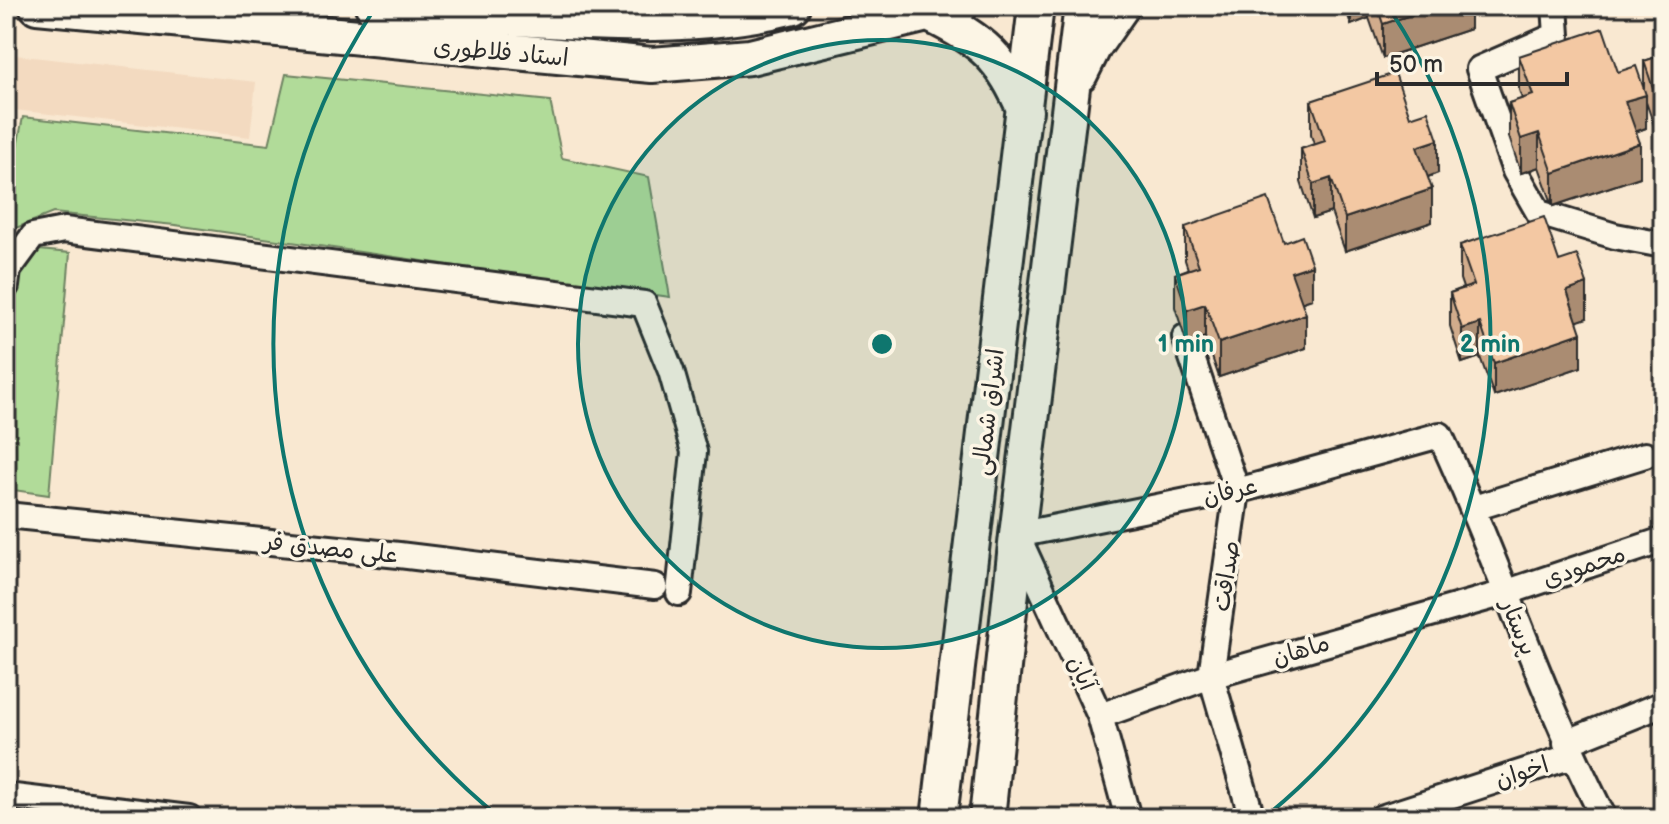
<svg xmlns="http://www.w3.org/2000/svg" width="1669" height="824" viewBox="0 0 1669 824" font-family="'Balsamiq Sans','Playpen Sans Arabic',sans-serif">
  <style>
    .built { fill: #f3dac0 }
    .green { fill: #b1db99; stroke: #6e8362; stroke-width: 2 }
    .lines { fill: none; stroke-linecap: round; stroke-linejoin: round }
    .minor-casing { stroke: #2b2b2b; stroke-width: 30 }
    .secondary-casing { stroke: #2b2b2b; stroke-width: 40 }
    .minor { stroke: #fcf5e5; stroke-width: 24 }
    .secondary { stroke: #fcf5e5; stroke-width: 34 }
    .wall { fill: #d1ac8c; stroke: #2b2b2b; stroke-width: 2 }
    .shaded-wall { fill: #aa8c72; stroke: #2b2b2b; stroke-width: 2 }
    .building { fill: #f3c8a3; stroke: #2b2b2b; stroke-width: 2 }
    .ring { fill: none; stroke: #0f766e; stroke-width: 4 }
    .labels { text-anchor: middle; stroke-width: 7; stroke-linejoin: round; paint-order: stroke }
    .street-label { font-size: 24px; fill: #2b2b2b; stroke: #fcf5e5 }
    .centre { fill: #0f766e; stroke: #fcf5e5; stroke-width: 4 }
    .ring-label { font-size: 24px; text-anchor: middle; font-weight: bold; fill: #0f766e; stroke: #fcf5e5; stroke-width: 7; stroke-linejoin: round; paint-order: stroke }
  </style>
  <rect width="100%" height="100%" fill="#f9e8d1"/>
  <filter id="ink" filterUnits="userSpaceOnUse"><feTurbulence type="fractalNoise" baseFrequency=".0125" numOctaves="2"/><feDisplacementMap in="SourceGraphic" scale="16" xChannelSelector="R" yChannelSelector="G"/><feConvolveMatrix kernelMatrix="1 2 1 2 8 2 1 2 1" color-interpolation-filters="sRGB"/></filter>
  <g filter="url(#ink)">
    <path class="built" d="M6,54L256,82L250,137L6,109Z"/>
    <path class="green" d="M286,74L550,101L562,158L649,177L670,297L175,225L53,213L6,232V202L23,117L269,145Z
      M39,250L70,253L49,495L6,489V378L18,275Z"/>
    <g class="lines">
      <defs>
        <path id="minor" d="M1555,6L1557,35L1479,69L1515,171L1539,213L1615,236L1663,245
          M6,286L8,270L33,236L64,230L644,304L671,371L694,452L679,593
          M1185,337L1237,491L1211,676L1252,818
          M1474,508L1645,455
          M6,515L399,555L655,586
          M1100,716L1211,676L1505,593L1663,540
          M1566,743L1663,704
          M6,796L189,818
          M1128,818L1100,716L1017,535L1237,491L1440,435C1499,561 1540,694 1604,818
          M1381,818L1572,756"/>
        <path id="secondary" d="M37,6L652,65L750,57L960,6
          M373,6C507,15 662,40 793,6
          M931,15C982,40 1003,58 1025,111
          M1080,74L1094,46L1122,6
          M939,818L1036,6
          M987,818L1017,535L1082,6"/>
      </defs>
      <use href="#minor" class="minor-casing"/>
      <use href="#secondary" class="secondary-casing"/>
      <use href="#minor" class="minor"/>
      <use href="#secondary" class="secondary"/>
    </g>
    <path class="wall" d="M1345,6H1470V29L1383,58L1369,18L1351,25Z
      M1663,11V128L1656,131L1646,102V128L1636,132L1640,177L1553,206L1539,167L1521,173L1509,137V103L1522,99L1519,90V56L1618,72L1644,87V61L1657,57L1654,47V14Z
      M1311,101L1410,117L1438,173L1428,177L1432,222L1345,251L1331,212L1313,218L1301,182V149L1314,144L1311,135Z
      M1185,227L1284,243L1312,299L1302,302L1306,348L1219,377L1205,337L1187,344L1175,307V274L1188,269L1185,260Z
      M1460,245L1559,261L1587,318L1577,321L1581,367L1494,396L1480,357L1462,363L1450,326V293L1463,288L1460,279Z"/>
    <path class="shaded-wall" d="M1351,6H1369V18L1351,25Z
      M1438,6H1470V29L1383,58V24Z
      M1646,95V128L1625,135V101Z
      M1663,95V128L1656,131V97Z
      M1539,133V167L1521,173V139Z
      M1438,140V173L1417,181V147Z
      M1640,143V177L1553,206V173Z
      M1331,178V212L1313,218V184Z
      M1432,189V222L1345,251V218Z
      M1312,265V299L1291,306V272Z
      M1587,284V318L1567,325V291Z
      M1205,304V337L1187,344V310Z
      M1306,314V348L1219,377V343Z
      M1480,323V357L1462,363V329Z
      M1581,333V367L1494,396V363Z"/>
    <path class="building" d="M1377,6H1438L1383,24Z
      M1663,11V42L1654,14Z
      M1603,28L1618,72L1636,66L1646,95L1625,101L1640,143L1553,173L1539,133L1521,139L1509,103L1533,95L1519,56Z
      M1663,55V95L1656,97L1644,61Z
      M1395,73L1410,117L1428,111L1438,140L1417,147L1432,189L1345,218L1331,178L1313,184L1301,149L1325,141L1311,101Z
      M1268,198L1284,243L1302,236L1312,265L1291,272L1306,314L1219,343L1205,304L1187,310L1175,274L1199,266L1185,227Z
      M1544,217L1559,261L1577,255L1587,284L1567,291L1581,333L1494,363L1480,323L1462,329L1450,293L1474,285L1460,245Z"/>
  </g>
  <circle cx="882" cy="344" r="304" fill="#0f766e" fill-opacity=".12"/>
  <g class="ring">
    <circle cx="882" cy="344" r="304"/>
    <path d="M499 817A608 608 0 0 1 375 8M1389 8A608 608 0 0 1 1265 817"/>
  </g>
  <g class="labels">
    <g class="street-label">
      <text transform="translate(501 52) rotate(5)" y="8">استاد فلاطوری</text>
      <text transform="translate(988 412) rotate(-83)" y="8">اشراق شمالی</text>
      <text transform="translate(1230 491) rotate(-13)" y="8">عرفان</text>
      <text transform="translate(331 548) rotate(6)" y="8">علی مصدق فر</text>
      <text transform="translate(1584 566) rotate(-19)" y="8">محمودی</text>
      <text transform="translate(1226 576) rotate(-81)" y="8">صداقت</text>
      <text transform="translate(1519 627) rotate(68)" y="8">پرستار</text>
      <text transform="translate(1301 650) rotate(-16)" y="8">ماهان</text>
      <text transform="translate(1082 673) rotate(66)" y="8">آبان</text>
      <text transform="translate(1522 772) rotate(-18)" y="8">اخوان</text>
    </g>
  </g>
  <circle cx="882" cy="344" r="12" class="centre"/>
  <g class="ring-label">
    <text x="1186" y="352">1 min</text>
    <text x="1490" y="352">2 min</text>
  </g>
  <rect width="1669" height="824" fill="none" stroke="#fcf5e5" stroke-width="32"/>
  <rect x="16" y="16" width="1637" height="792" fill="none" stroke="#2b2b2b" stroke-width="3" filter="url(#ink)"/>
  <path d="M1377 72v12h190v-12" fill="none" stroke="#2b2b2b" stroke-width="4"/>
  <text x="1389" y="72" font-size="24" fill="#2b2b2b" stroke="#fcf5e5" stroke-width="6" paint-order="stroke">50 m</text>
</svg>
